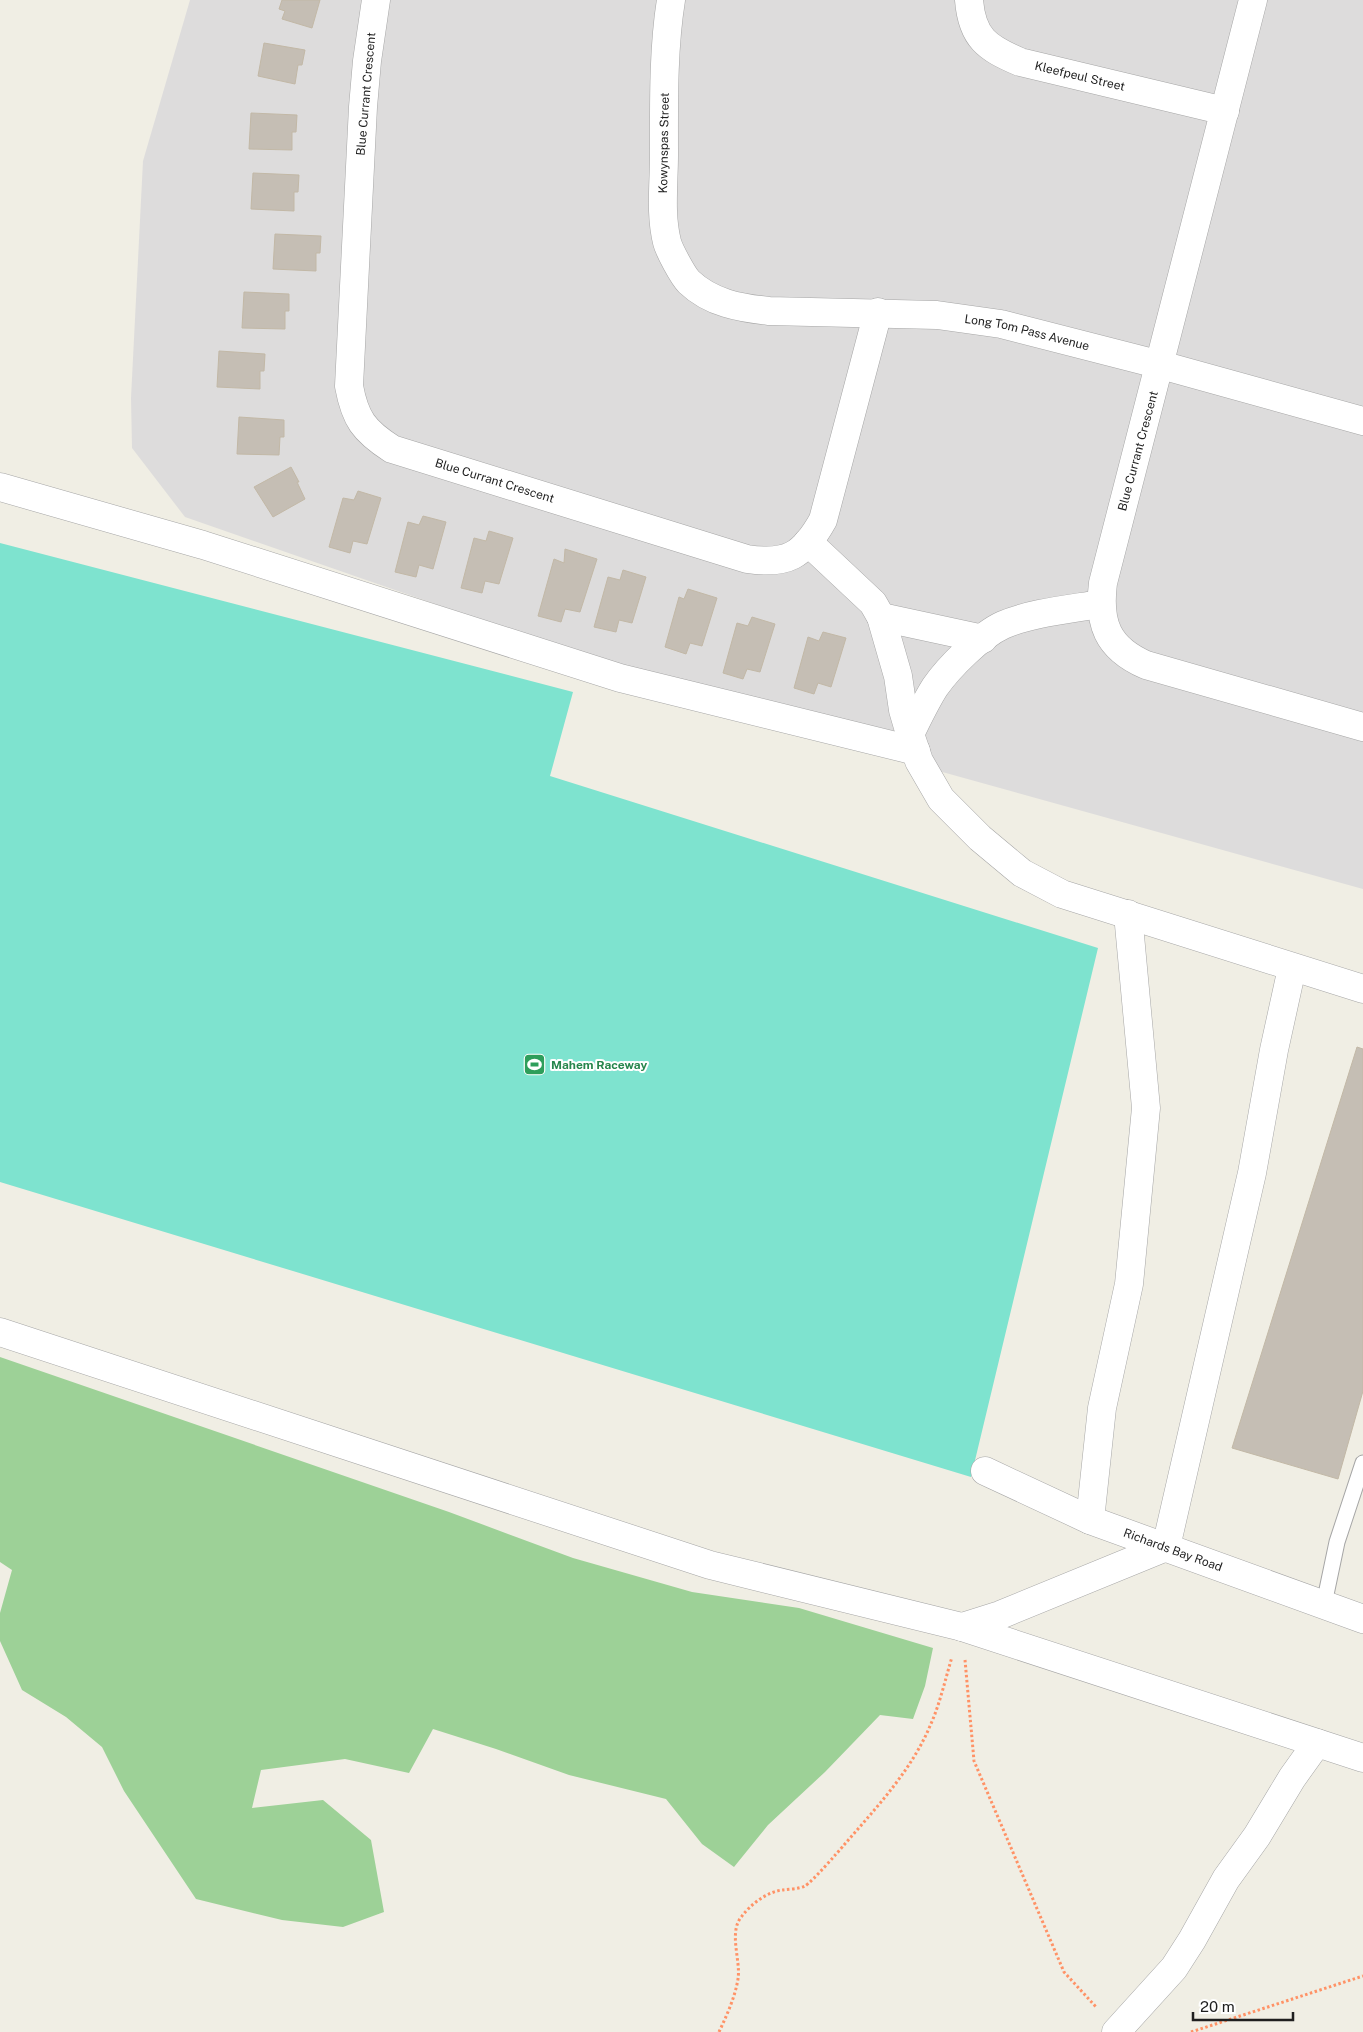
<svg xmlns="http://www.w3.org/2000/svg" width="1363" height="2032" viewBox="0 0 1363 2032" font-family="'Public Sans',sans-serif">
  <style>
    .residential { fill: #dddcdc }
    .forest { fill: #9dd197 }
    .pitch { fill: #7ee3cf }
    .building { fill: #c5beb4; stroke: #c2b8a6 }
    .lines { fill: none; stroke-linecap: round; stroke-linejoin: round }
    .lane-casing { stroke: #a6a6a6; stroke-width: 17 }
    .street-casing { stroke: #a6a6a6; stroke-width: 29 }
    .path { stroke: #ff9266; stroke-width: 3; stroke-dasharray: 2.5 2.5; stroke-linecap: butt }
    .lane { stroke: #fff; stroke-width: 15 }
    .street { stroke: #fff; stroke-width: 28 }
    .labels { text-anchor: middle; stroke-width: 4; stroke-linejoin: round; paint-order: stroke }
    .street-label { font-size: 12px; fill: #1f1f1f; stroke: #fff }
    .leisure-label { font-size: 12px; font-weight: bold; fill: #27864d; stroke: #fff; text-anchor: start }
  </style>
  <rect width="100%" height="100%" fill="#f0eee4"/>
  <path class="residential" d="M190,0H1363V889L820,738L185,517L132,448L131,398L143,161Z"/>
  <path class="forest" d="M0,1357L449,1512L573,1558L692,1592L799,1608L933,1648L925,1686L913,1719L880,1715L825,1772L768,1825L734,1867L702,1844L666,1799L569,1775L496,1749L433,1729L409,1773L345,1759L261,1770L252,1808L323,1800L371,1840L384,1912L343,1927L282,1920L196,1899L124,1791L102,1747L66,1717L22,1690L0,1641V1613L12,1570L0,1562Z"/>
  <path class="pitch" d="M0,543L573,692L550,776L1098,948L971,1477L0,1182Z"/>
  <path class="building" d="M282,0H320L312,28L282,19L285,11L279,9Z
    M264,43L305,50L302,65H298L295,84L258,76Z
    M251,113L297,115L296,132H292V150L249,149Z
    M253,173L299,175L298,192H294V211L251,209Z
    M275,234L321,236L320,253H316V271L273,269Z
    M244,292L289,294V311H285V329L242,328Z
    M219,351L265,354L264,371H260V389L217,387Z
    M239,417L284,420V437H280L279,455L237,454Z
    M291,467L299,482H297L305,499L273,517L254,487Z
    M358,491L381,498L367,544L353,541L350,553L329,547L343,498L354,500Z
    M423,516L446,522L433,569L419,565L416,577L395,572L408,522L419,525Z
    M489,531L513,538L499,584L485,581L482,593L461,588L474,538L486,541Z
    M565,549L597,559L580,612L565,609L561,622L538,616L554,559L564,563Z
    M623,570L646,577L632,623L619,620L616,632L594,627L608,577L620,580Z
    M688,589L717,598L702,646L690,643L686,654L665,647L679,597L684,599Z
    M752,617L775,624L760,672L747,669L743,679L723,673L737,623L748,626Z
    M823,632L846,638L831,687L818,683L814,694L794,688L808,637L819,641Z
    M1357,1047L1363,1049V1391L1338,1479L1232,1448Z"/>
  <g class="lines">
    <defs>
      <path id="lane" d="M1324,1604L1337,1542L1363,1463"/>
      <g id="street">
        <path id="s1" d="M376,0L367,61L363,107L349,386C355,419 364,431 392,449L747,559C787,565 803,556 823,520L878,312"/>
        <path id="s2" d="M671,0C663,49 664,105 664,155C664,184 660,214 667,242C669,250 683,276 689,282C711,303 740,308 769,311L937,315L1001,324L1161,365L1363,421"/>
        <path id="s3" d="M969,0C972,38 987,48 1020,62L1225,111"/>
        <path d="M1253,0L1103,583C1098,623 1107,648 1146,665L1363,727"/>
        <path d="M0,487L203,545L620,678L916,751"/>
        <path d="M808,542L873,603L881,617L898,676L903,710L910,734L919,761L941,799L980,838L1022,873L1062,894L1363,989"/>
        <path d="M881,617L983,639"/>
        <path d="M910,734C918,718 926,701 935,687C949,667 981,635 1003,625C1030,613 1071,609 1100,604"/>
        <path d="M0,1332L710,1565L962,1627L1363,1758"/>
        <path id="s4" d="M985,1471L1090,1520L1363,1619"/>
        <path d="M1090,1520L1102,1408L1129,1284L1146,1108L1128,914"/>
        <path d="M962,1627L1000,1615L1166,1547L1252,1173L1274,1050L1292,968"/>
        <path d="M1116,2032L1174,1968L1192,1940L1226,1879L1257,1836L1292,1778L1317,1743"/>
      </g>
    </defs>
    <use href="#lane" class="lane-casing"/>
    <use href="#street" class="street-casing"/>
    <path class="path" d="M965,1660L974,1761L1064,1972L1097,2008
      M719,2032C727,2015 735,1997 738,1979C741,1960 728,1932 742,1916C751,1904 767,1892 782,1890C789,1889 799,1889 805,1886C812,1882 838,1852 844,1845C876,1808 911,1771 930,1726C940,1704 945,1680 952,1657
      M1191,2032L1363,1976"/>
    <use href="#lane" class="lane"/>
    <use href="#street" class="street"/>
  </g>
  <defs>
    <symbol id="stadium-square" viewBox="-11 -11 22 22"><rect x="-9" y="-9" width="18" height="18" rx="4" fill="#2e9e5b" stroke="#fff"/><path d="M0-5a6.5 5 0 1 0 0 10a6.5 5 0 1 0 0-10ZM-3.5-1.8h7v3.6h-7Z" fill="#fff"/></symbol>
  </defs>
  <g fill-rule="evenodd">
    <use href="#stadium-square" x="522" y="1052" width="25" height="25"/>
  </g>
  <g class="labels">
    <g class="street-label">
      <text dy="4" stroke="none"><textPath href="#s3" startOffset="148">Kleefpeul Street</textPath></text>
      <text transform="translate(366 94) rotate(-85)" y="4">Blue Currant Crescent</text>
      <text transform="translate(664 143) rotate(-89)" y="4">Kowynspas Street</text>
      <text dy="4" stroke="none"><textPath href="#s2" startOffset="635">Long Tom Pass Avenue</textPath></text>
      <text transform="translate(1138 451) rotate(-75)" y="4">Blue Currant Crescent</text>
      <text dy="4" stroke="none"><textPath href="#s1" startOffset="574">Blue Currant Crescent</textPath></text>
      <text dy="4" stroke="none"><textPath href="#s4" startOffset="204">Richards Bay Road</textPath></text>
    </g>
    <g class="leisure-label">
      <text x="551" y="1069">Mahem Raceway</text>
    </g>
  </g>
  <path d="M1193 2012v8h100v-8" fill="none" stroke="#1f1f1f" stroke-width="2.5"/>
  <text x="1200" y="2012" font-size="15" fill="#1f1f1f" stroke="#ffffff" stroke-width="4" paint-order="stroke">20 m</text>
</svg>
